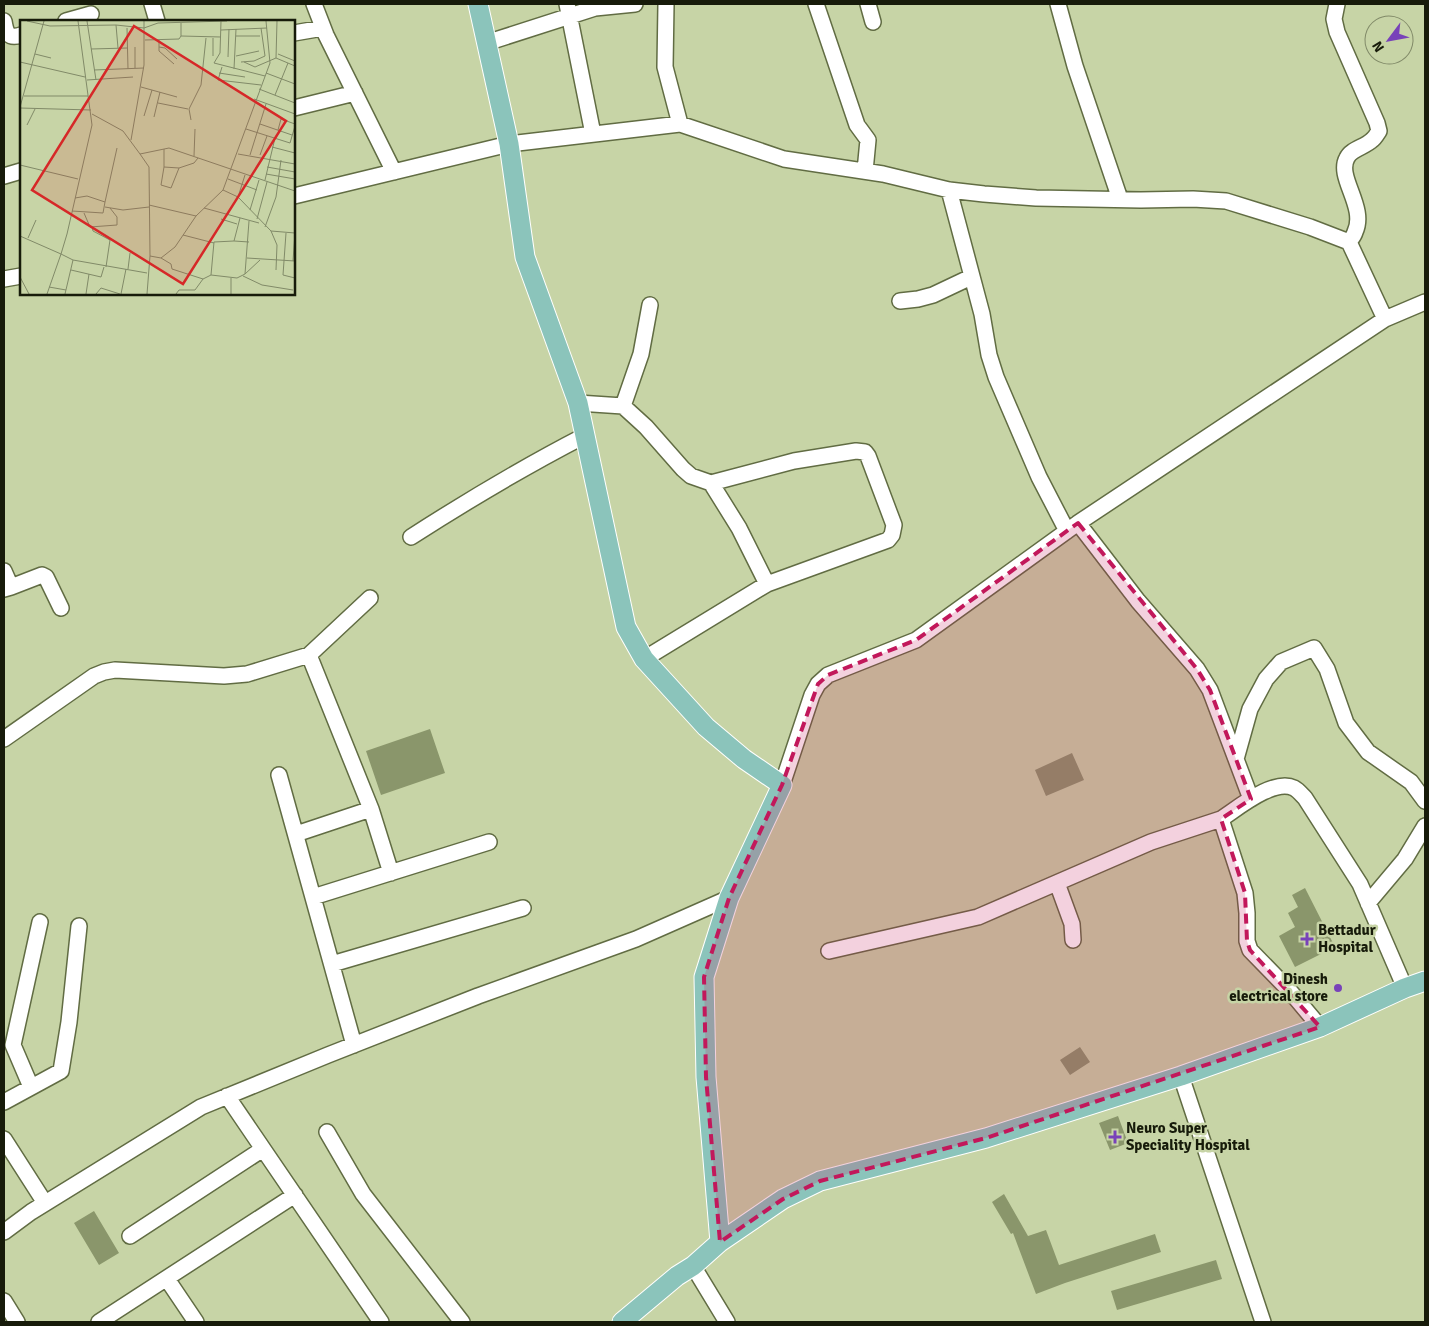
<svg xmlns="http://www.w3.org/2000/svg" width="1429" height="1326" viewBox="0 0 1429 1326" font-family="Signika,sans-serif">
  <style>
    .building { fill: #8a966b }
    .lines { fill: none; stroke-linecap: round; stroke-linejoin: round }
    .minor-casing { stroke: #616c43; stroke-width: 18 }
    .major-casing { stroke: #fff; stroke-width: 21 }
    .minor { stroke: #fff; stroke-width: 15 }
    .major { stroke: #8bc4bb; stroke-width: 19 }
    .marked { fill: #c2185b; fill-opacity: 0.2; stroke: #c2185b; stroke-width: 4; stroke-dasharray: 10 6; stroke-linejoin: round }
    .poi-dot { fill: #7842b9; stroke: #c7d4a6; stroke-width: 2 }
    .labels { text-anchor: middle; stroke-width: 5; stroke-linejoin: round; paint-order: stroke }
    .poi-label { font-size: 15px; font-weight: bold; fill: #171b0a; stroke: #c7d4a6; text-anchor: start }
    .inset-road { fill: none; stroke: #818a68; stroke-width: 1 }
    .view { fill: #d62828; fill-opacity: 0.15; stroke: #d62828; stroke-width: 2.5 }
    .inset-edge { fill: none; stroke: #171b0a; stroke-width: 2.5 }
  </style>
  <rect width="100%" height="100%" fill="#c7d4a6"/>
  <path class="building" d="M430,729L445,773L381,795L366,751Z
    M1072,753L1084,780L1046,796L1035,770Z
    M1305,888L1335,947L1295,967L1279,936L1295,927L1288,913L1298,907L1292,895Z
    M1080,1047L1090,1062L1070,1075L1060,1060Z
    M1118,1116L1128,1143L1110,1150L1099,1123Z
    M1004,1194L1028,1236L1046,1230L1059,1265L1155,1234L1161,1252L1065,1283L1036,1294L1013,1233L1011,1234L992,1202Z
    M94,1211L119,1253L99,1265L74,1223Z
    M1216,1260L1222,1279L1117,1310L1111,1291Z"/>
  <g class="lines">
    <defs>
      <path id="minor" d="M152,4L157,21
        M314,4L326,35L394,172
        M567,4L593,134
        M666,4L665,67L680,124L784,159L883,174L949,190L984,194L1036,198L1141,200L1193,199L1226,201L1310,227L1349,242L1385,319
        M816,4L857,125L868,140L865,171
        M868,4L873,22
        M1058,4L1075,66L1120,199
        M1337,4L1334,19L1337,32L1377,123L1379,131C1377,134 1375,138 1372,140C1365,147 1351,149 1347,158C1336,177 1367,207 1355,232C1354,236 1351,239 1349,242
        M4,21C6,33 8,39 21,35
        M66,21L91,14
        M294,33L323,28
        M486,43L595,8L635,4
        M294,108L355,93
        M4,176L21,171
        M949,190L982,314L989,355L996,377L1039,477L1067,531
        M294,196L509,144L680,124
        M4,279L21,276
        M900,301L918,299L933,295L971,277
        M578,403L623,406L646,427L683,469L691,476L711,483L739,528L767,584L644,659
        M623,406L641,354L650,305
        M711,483L794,461L856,451L865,452L868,456L894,525L892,535L888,540L767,584
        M1078,523L1138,601L1197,669L1210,690L1251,799
        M411,537C467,501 524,467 584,436
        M4,571L11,587L4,589
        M11,587L42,575L46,577L61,608
        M309,655L371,809L391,873
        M4,739L94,676L104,672L115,670L224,676L247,674L309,655L370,598
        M1236,759L1250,709L1266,679L1281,662L1314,648L1327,669L1346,723L1368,752L1411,782L1425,801
        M279,775L354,1045
        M782,785L812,695L818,684L828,675L916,640L1078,523L1385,319L1425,302
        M1221,819C1238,808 1274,778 1294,788C1298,790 1302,795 1305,798L1360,884L1405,988
        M296,834L371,809
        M1057,883L1072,924L1073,940
        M313,897L489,842
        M1368,903L1405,859L1425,826
        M829,951L978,917L1151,842L1221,819L1245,893L1247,913V941L1250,950L1289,990L1320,1027
        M332,964L523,908
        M1181,1076L1263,1322
        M31,1087L13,1045L40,922
        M227,1096L381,1322
        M4,1102L61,1071L69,1022L79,926
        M327,1132L363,1194L462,1322
        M4,1139L45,1203
        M4,1232L31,1212L201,1107L328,1055L478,996L636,939L729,898
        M130,1236L263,1149
        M693,1266L727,1322
        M167,1279L196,1322
        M4,1301L17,1322
        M99,1322L295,1195"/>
      <path id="major" d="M478,4L509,144L525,257L578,403L626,627L644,659L706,727L744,759L782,785L729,898L704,977L706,1077L720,1242
        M622,1322L677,1276L693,1266L720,1242L783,1199L820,1181L986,1138L1181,1076L1320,1027L1405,988L1425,981"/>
    </defs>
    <use href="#minor" class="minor-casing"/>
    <use href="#major" class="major-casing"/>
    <use href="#minor" class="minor"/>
    <use href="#major" class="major"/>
  </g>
  <path class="marked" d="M1078,523L1197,669L1210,690L1251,799L1221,819L1245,893L1247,941L1250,950L1320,1027L986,1138L820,1181L783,1199L720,1242L706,1077L704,977L729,898L782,785L818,684L828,675L916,640Z"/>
  <g class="poi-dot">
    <path d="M1304.5 931.5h5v5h5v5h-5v5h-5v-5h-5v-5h5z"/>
    <circle cx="1338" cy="988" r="5"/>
    <path d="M1112.5 1129.5h5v5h5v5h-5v5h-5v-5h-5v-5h5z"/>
  </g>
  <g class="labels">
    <g class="poi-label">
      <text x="1318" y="935">Bettadur<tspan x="1318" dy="17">Hospital</tspan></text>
      <text x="1328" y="984" text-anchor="end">Dinesh<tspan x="1328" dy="17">electrical store</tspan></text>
      <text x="1126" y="1133">Neuro Super<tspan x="1126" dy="17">Speciality Hospital</tspan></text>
    </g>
  </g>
  <g transform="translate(20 20)">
    <rect width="275" height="275" fill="#c7d4a6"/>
    <path class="inset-road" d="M7,1L30,6L96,5L124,8L138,3L207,1M67,1L76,60M201,1L200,33L194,43L245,56M161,3V16L201,17M96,5L98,28M107,8L108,49M201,10L247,8M216,16H240M125,20L159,19L161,16M139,20V31L154,44M115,27V48M139,27L145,28L157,39M71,29L107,28M15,34L31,38M258,34L275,41M193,36V18M216,36L239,31M208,37L209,9M256,38L275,46M0,42L65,57M221,42L234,41L245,36L241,8M224,42L235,47L256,38L257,1M202,47L198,60L241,65M214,49L216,9M74,50L124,48M199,53L225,57M246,53L275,64M67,60L113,57M121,67L157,77M239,69L275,83M255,75L268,43M4,76H68M234,79L275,94M138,83L168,89M0,87L24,1M0,88L71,90M72,94L103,111L120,134L149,128L275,171M124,96L132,70M134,97L140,72M171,100L169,89L181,65L186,18M240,104L272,115M7,105L15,89M226,109L270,123L275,106M258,110L261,99L275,104M111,120L124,45V1M252,127L275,133M144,129V147L159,148L174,143L178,138M120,134L129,147L130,236L127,274M218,134L275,144M230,135L246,84M240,135L247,116M174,136L175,109M0,145L58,159M144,147L141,165L151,168L159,148M247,147L275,152M246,154L275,159M208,159L237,170M245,160L255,118M203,170L250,43L246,1M218,177L225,155M55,178L67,176L85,182L97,128M129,185L176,196M85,187L103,190L129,187M184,188L239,203M230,190L239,160M52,191L83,193L85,182M64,193L70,207L97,205V197L90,188M220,198L214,221L229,222M201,199L217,204M237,199L247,162M72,207L73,211L90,220L86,247M245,207L256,177L261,140M251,211L257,225L256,250M266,213L263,255L275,258M163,215L194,223M0,216L41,234L47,214L72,105L58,1M8,218L16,200M214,221L194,222L191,255L217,258L225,254L229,201M130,236L141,238L155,227L176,196L203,170L218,177L251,211L275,213M141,238L151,244L152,249L183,259M227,238L275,241M273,241L275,213M108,249L110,233M51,250L81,257L84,247M225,254L240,240M223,256L242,265L273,270M0,257L9,274M211,258V274M275,258V242M29,267L46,270M27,274L41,234L53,240L127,253M45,274L53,240M66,274L69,254M76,274L81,268L100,274M101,274L106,249M156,274L159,270H175L183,259L191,255"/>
    <path class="view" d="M114,6L266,101L163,264L12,170Z"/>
    <rect width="275" height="275" class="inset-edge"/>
  </g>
  <rect width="1429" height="1326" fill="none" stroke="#171b0a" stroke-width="10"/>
  <g transform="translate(1389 40) rotate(238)"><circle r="24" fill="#c7d4a6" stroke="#818a68"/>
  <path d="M0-4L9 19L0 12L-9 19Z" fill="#7842b9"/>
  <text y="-8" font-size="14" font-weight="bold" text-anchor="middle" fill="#171b0a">N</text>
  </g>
</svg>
